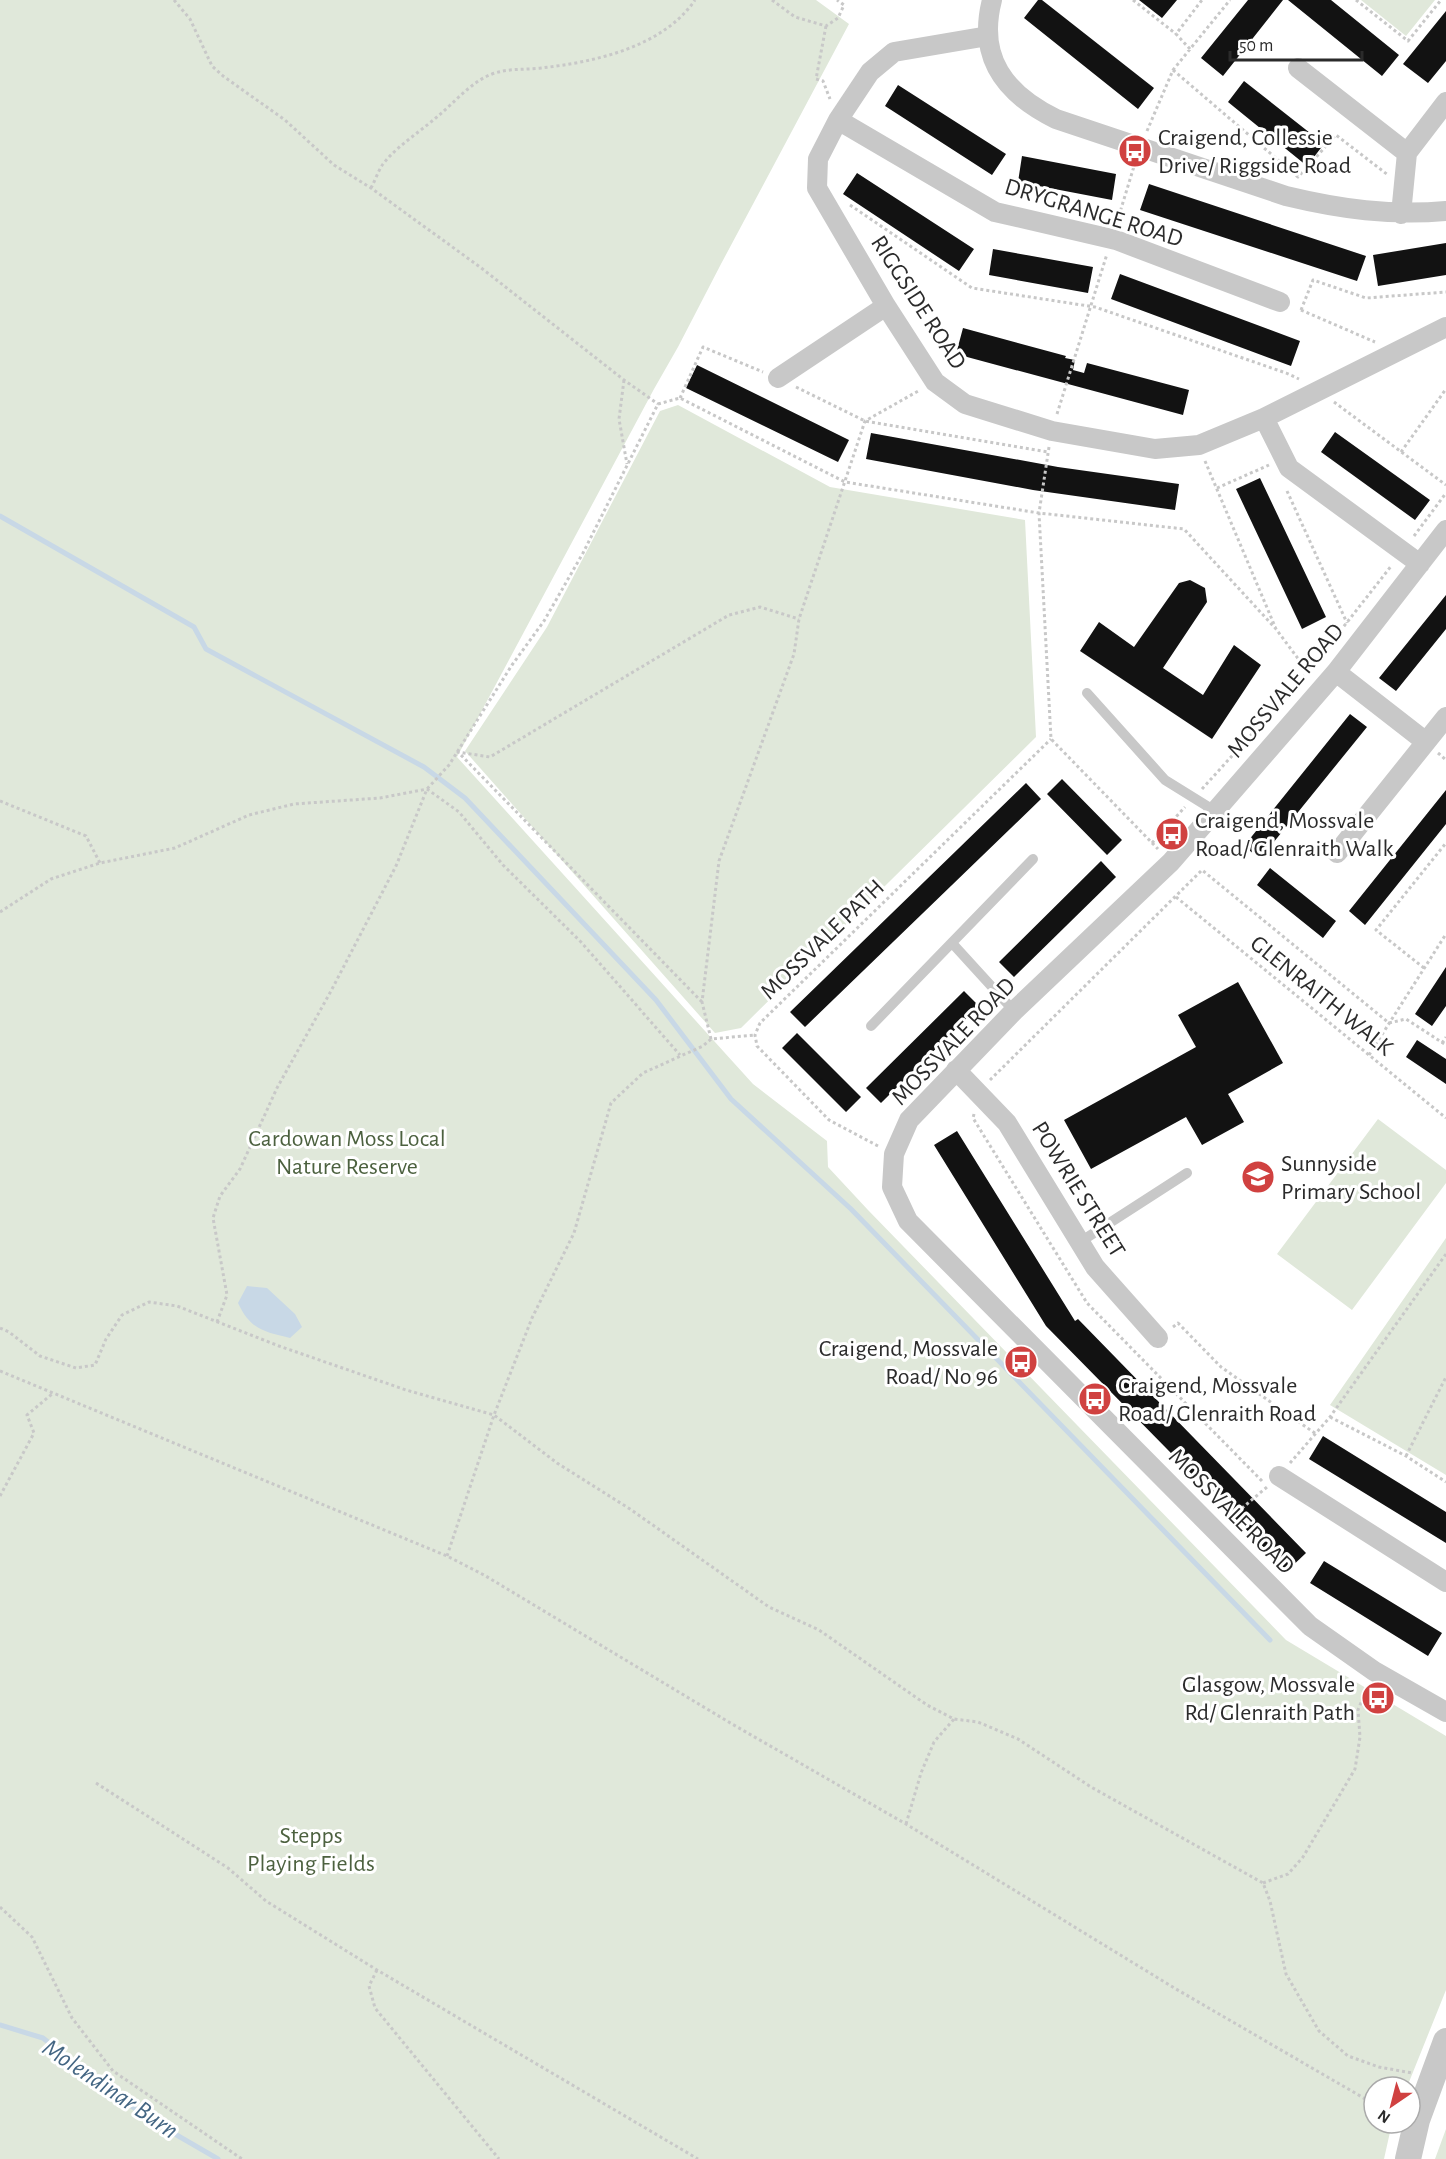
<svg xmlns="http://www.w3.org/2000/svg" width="1446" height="2159" viewBox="0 0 1446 2159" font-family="'Alegreya Sans',sans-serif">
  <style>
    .green { fill: #e0e8da }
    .water { fill: #c8d8e6 }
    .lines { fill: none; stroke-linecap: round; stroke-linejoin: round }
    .stream { stroke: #c8d8e6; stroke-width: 5 }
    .building { fill: #121212 }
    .path { stroke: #c8c8c8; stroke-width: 3; stroke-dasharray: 3 3; stroke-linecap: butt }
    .service { stroke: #c8c8c8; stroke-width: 10 }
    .minor { stroke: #c8c8c8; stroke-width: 20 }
    .tertiary { stroke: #c8c8c8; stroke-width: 26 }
    .labels { text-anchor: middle; stroke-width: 6; stroke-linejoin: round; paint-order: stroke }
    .poi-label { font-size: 24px; fill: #2b2b2b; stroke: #fff; text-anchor: start }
    .street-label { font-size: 24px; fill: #2b2b2b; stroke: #fff }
    .park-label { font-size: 24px; fill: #4c613f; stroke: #fff }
    .water-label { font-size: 26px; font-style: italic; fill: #446683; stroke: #fff }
  </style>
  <rect width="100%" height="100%" fill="#fff"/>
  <path class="green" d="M0,0H816L849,24L721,264L678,347L654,389L457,757L753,1084L827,1141L828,1167L868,1210L1286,1640L1446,1736V1990L1407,2087H1374V2123H1392L1384,2159H0Z
    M1361,0H1435L1406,36Z
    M678,405L830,487L1025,520L1036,737L741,1028L715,1033L465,751L547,627L660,411Z
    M1378,1119L1446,1170V1183L1352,1310L1277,1254Z
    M1446,1238V1475L1330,1405Z
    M1446,2129V2159H1435Z"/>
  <path class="water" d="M247,1286L267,1288L295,1314L302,1327L290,1338C264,1332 250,1329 238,1303Z"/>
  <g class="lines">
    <path class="stream" d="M0,516L194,627L206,649L424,767L465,798L656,1000L731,1099L851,1209L1270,1640
      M0,2025L43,2038L108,2091L168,2130L218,2159"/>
  </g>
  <path class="building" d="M1038,0H1042L1154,88L1138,109L1024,18Z
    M1139,0H1177L1162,18Z
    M1248,0H1283L1223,76L1201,58Z
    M1288,0H1331L1399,55L1382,76Z
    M1446,11V61L1428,83L1403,64Z
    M1244,81L1324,144L1307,166L1228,102Z
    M898,85L1006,154L992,175L885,106Z
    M1022,156L1116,174L1112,200L1018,182Z
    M857,173L974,249L959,271L843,194Z
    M1149,184L1366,256L1357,281L1140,210Z
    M1446,243V275L1378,286L1373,255Z
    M993,249L1093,267L1088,293L989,275Z
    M1120,274L1300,341L1291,366L1111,299Z
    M963,328L1066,356L1065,358L1075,360L1073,370L1084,373L1087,363L1189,390L1183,415L956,354Z
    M697,365L849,440L838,462L686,388Z
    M1335,432L1430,500L1415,520L1321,452Z
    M871,433L1058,467L1179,484L1175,510L1033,490L866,459Z
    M1260,478L1326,617L1302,629L1236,489Z
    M1190,580L1205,588L1207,602L1163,668L1203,695L1234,645L1261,665L1212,739L1080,651L1099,622L1134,647L1179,583Z
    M1446,595V629L1396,691L1379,678Z
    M1350,714L1367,727L1260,859L1244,846Z
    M1062,779L1122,840L1107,855L1047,794Z
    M1026,783L1041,799L805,1027L790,1012Z
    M1446,790V824L1365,925L1349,911Z
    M1101,861L1116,877L1014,977L999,962Z
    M1270,868L1336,921L1323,938L1257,885Z
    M1446,967V1006L1432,1026L1415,1014Z
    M1238,982L1283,1063L1228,1094L1244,1122L1202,1145L1186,1117L1091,1169L1064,1120L1196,1047L1178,1015Z
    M964,991L979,1006L881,1103L866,1088Z
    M797,1033L861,1097L846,1112L782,1048Z
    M1417,1040L1446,1059V1084L1406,1057Z
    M957,1131L1075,1321L1078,1319L1306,1553L1287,1571L1046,1326L934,1145Z
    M1323,1436L1446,1512V1543L1309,1459Z
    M1324,1561L1442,1633L1428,1656L1310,1583Z"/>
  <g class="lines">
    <path class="path" d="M174,0L190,19L212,66L223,76L285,120L334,165L371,188L480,267L624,380L658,404
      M772,0L795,17L826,26L838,18L844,5L837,0
      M1133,0L1176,34
      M1356,0L1408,41L1441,0
      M826,26L816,79L823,81L830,99
      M1190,49L1176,34L1202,0
      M1173,70L1298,177L1336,135L1388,175
      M1147,131L1173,70L1230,0
      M371,188C375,181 378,171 383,164C398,145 420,132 438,116C455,102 471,82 492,74C509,68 524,70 541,68C595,62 663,47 695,0
      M850,205L972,288L1095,307L1286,373L1299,379
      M1117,222L1135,163
      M1301,310L1313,280L1366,298L1446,292
      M1301,310L1375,342
      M624,380L619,419L627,464
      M796,387L865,421L1048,452
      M680,398L703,347L763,372
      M1334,402L1446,485
      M1057,414L1107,254
      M1049,447L1039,513L1051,739L1158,849
      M1401,452L1446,389
      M1205,461L1276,629L1308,672
      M1217,488L1269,465
      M1287,491L1347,623
      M1414,536L1446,493
      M1438,753L1446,760
      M1202,789L1308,672L1392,565
      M0,801L86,836L100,863
      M1152,843L1185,807
      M1176,897L1446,1118
      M0,912L51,879L100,863L175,848L249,815L294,804L380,798L427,789L459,812L503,865L581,942L680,1055
      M1424,968L1376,930L1446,843
      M702,1002L458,752L490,757L729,615L760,607L799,619
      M711,1039L702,1002L719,861L794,654L799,619L865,421L920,390
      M1442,1043L1446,1037
      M1369,1055L1446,934
      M990,1080L1202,870L1389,1023L1406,1019L1446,1045
      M974,1114L973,1118L1087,1303L1262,1481
      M878,1146L829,1120L757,1046L755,1035L760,1023L1051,739
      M217,1322L227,1295L213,1218L220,1196L240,1169L277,1088L331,991L396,866L427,789L449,765L512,665L544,621L583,553L658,404L680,398L845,482L1039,513L1184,529L1276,629
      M1173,1327L1178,1323L1221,1367L1316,1434
      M0,1328L9,1332L40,1356L76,1368L95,1365L106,1339L122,1315L149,1302L177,1306L279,1346L406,1390L494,1415L557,1463L630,1509L769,1607L819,1630L927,1705L954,1719L978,1722L1018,1739L1091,1787L1263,1883L1270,1901L1286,1974L1319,2031L1348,2056L1379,2067L1412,2073
      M0,1371L447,1556L484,1575L732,1724L906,1824L1176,1989L1374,2104
      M1330,1417L1406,1456L1446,1482
      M1406,1456L1446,1377
      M1290,1463L1330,1417L1446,1254
      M0,1496L34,1433L27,1415L52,1394
      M1228,1520L1267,1487
      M447,1556L494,1415L532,1318L574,1233L611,1103L643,1073L703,1046L711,1039L755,1035
      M96,1783L228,1868L266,1901L377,1970L698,2159
      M906,1824L921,1773L934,1742L954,1719
      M1263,1883L1288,1874L1303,1857L1355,1769L1360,1737L1358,1710L1367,1688
      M0,1907L32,1937L72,2018L113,2071L242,2159
      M377,1970L369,1986L375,2008L499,2159"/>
    <path class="service" d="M1087,693L1165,780L1215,811
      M952,943L1014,1011
      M871,1026L1033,859
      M1080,1242L1187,1173"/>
    <path class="minor" d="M992,0C977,58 1005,94 1056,119L1286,196C1340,209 1391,216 1446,211
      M988,36L894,52L870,72L838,120L818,159L817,188L886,306L935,382L965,404L1052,431L1155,449L1199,445L1264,418L1446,327
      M1298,68L1407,153
      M838,120L995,212L1116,240L1280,302
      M1401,214L1407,153L1446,102
      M778,378L886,306
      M1264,418L1289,468L1420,564
      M1446,530L1336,672L1171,862L1014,1011L909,1120L894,1154L892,1187L908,1221L1310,1626L1374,1671L1446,1712
      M1336,672L1426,742
      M1337,853L1446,717
      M956,1070L1007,1123L1095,1267L1158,1338
      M1279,1476L1446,1582"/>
    <path class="tertiary" d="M1408,2159L1417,2120L1446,2041"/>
  </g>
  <defs>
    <symbol id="bus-disc" viewBox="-11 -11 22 22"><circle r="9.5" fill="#d04140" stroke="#fff"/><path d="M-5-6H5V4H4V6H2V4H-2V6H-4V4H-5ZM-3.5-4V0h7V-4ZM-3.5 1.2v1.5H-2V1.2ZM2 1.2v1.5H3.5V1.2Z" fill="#fff"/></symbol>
    <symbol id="school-disc" viewBox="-11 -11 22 22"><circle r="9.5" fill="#d04140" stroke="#fff"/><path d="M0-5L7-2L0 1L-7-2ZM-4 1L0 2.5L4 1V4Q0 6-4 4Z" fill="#fff"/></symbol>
  </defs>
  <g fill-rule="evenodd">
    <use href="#bus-disc" x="1116" y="132" width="38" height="38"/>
    <use href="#bus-disc" x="1153" y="815" width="38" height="38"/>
    <use href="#school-disc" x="1239" y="1158" width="38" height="38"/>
    <use href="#bus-disc" x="1002" y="1343" width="38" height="38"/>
    <use href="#bus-disc" x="1076" y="1380" width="38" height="38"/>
    <use href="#bus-disc" x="1359" y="1679" width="38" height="38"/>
  </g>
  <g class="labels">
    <g class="poi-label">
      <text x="1158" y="145">Craigend, Collessie<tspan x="1158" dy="28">Drive/ Riggside Road</tspan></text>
      <text x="1195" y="828">Craigend, Mossvale<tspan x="1195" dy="28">Road/ Glenraith Walk</tspan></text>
      <text x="1281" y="1171">Sunnyside<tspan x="1281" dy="28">Primary School</tspan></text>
      <text x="998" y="1356" text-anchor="end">Craigend, Mossvale<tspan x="998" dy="28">Road/ No 96</tspan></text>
      <text x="1118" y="1393">Craigend, Mossvale<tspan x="1118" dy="28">Road/ Glenraith Road</tspan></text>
      <text x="1355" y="1692" text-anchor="end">Glasgow, Mossvale<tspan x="1355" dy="28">Rd/ Glenraith Path</tspan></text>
    </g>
    <g class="street-label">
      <text transform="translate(1094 212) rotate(17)" y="8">DRYGRANGE ROAD</text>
      <text transform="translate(919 302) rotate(57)" y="8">RIGGSIDE ROAD</text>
      <text transform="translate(1285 690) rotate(-50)" y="8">MOSSVALE ROAD</text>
      <text transform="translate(822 939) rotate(-44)" y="8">MOSSVALE PATH</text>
      <text transform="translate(1322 995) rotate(39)" y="8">GLENRAITH WALK</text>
      <text transform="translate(953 1041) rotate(-46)" y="8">MOSSVALE ROAD</text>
      <text transform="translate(1079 1189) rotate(58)" y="8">POWRIE STREET</text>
      <text transform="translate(1232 1511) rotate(45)" y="8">MOSSVALE ROAD</text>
    </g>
    <g class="park-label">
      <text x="347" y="1146">Cardowan Moss Local<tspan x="347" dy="28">Nature Reserve</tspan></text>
      <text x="311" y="1843">Stepps<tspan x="311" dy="28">Playing Fields</tspan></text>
    </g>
    <g class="water-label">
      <text transform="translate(111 2088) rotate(34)" y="9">Molendinar Burn</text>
    </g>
  </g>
  <g transform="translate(1392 2105) rotate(215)"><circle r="28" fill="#ffffff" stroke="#aaaaaa" stroke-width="1.5"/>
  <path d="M0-4.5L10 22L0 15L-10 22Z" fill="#d04140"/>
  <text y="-9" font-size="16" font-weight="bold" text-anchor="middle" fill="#2b2b2b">N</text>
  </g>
  <path d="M1230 51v9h132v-9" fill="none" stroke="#2b2b2b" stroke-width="3"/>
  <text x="1239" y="51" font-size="18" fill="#2b2b2b" stroke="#ffffff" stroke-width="4.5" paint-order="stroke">50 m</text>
</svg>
